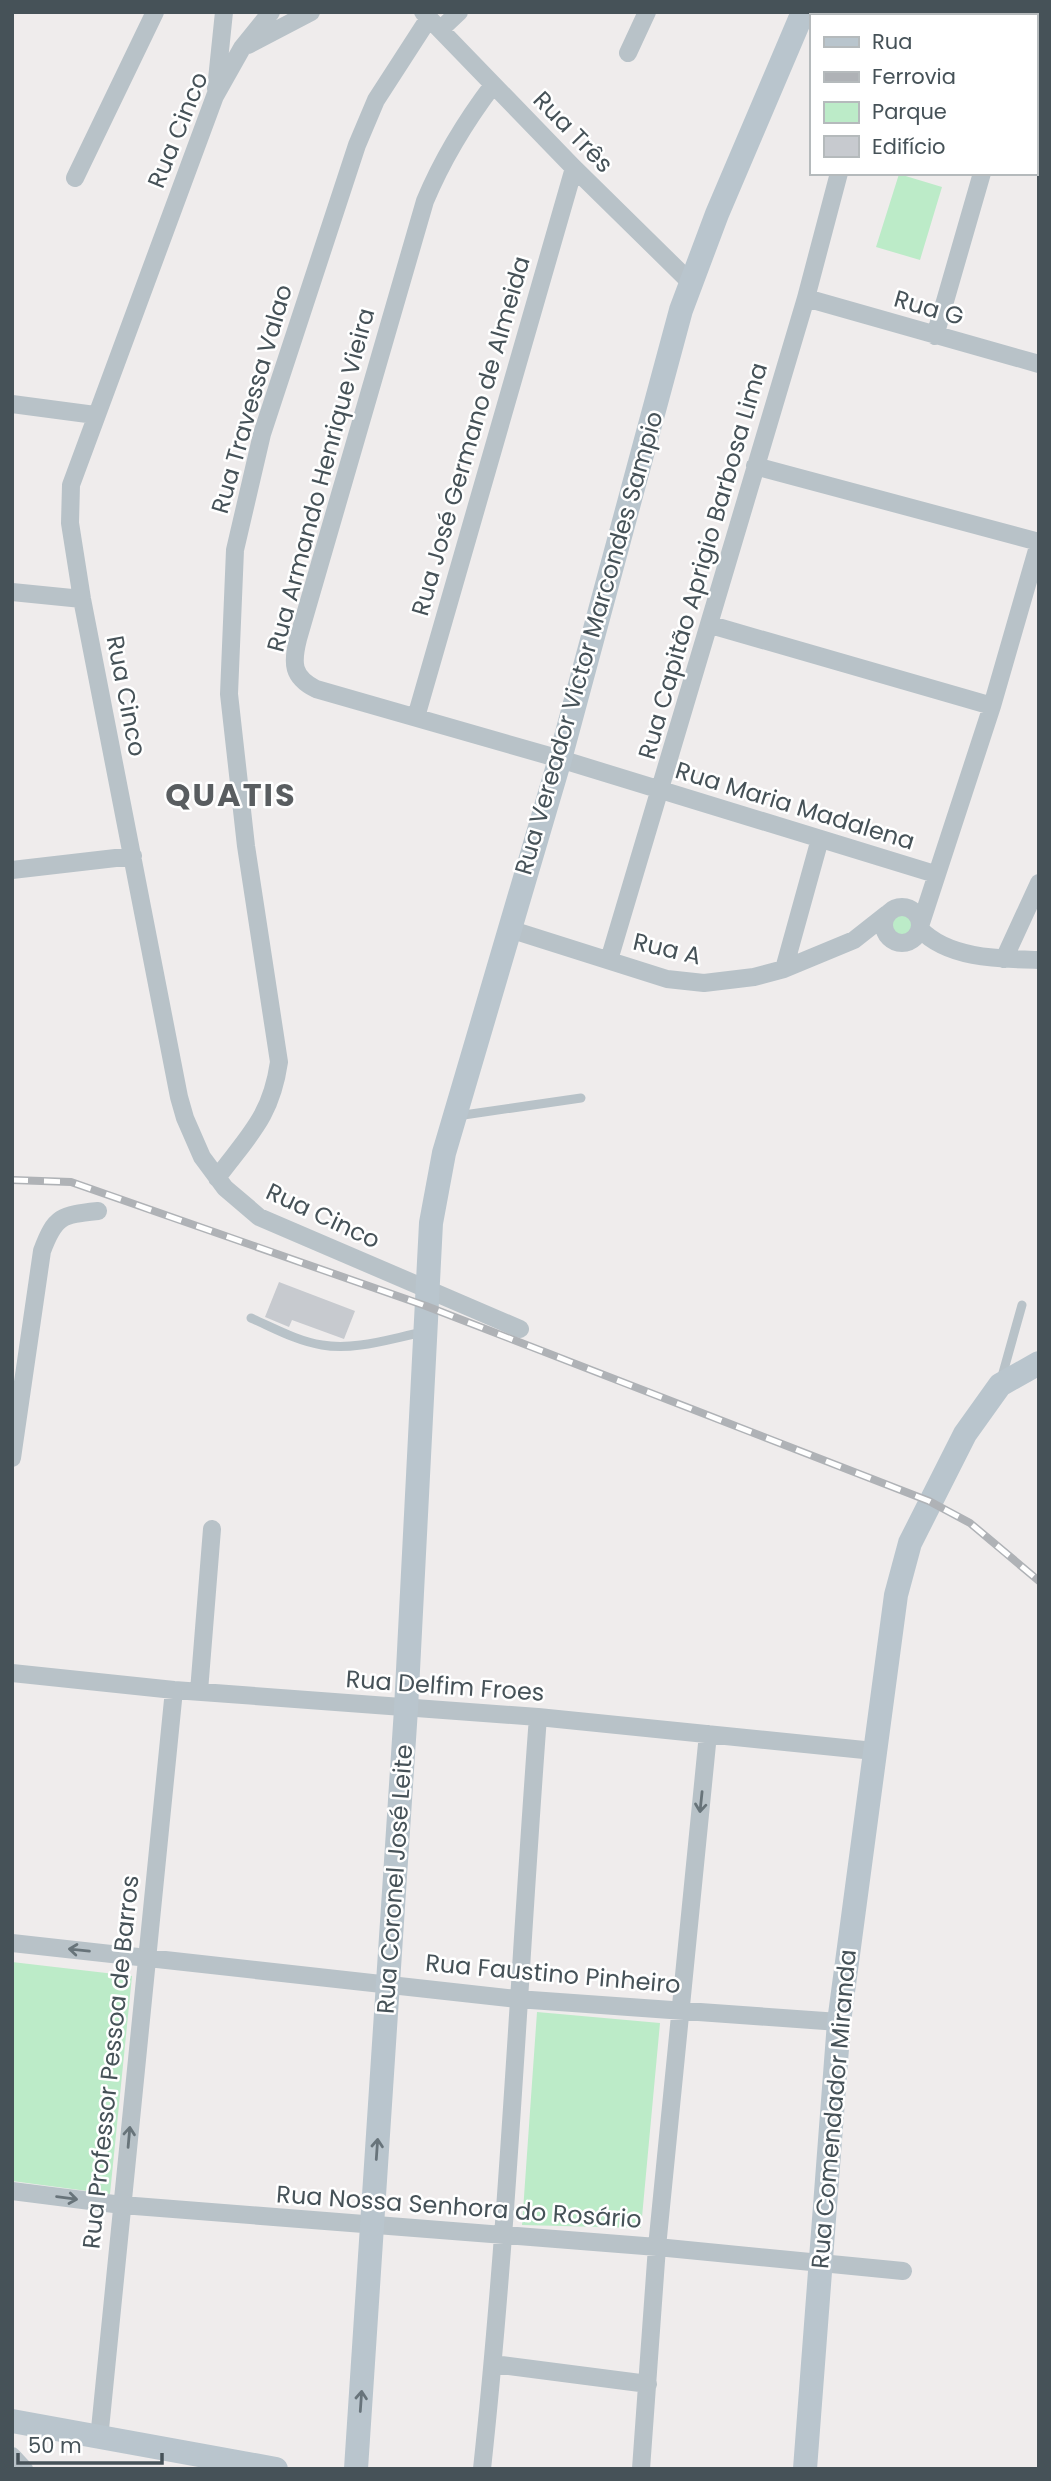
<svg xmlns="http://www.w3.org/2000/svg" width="1051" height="2481" viewBox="0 0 1051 2481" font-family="Poppins,sans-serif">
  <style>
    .green { fill: #bcebc8 }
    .building { fill: #c7cacf }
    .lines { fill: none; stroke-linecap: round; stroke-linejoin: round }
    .lane { stroke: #b8c2c8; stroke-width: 9 }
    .street { stroke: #b8c2c8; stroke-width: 18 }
    .secondary { stroke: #b9c5cd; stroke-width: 24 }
    .rail-casing { stroke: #afb2b6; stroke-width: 8 }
    .rail { stroke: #fff; stroke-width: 5; stroke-dasharray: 16; stroke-linecap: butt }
    .oneway { stroke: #68747a }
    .oneway2 { stroke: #68747b }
    .labels { text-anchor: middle; stroke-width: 5; stroke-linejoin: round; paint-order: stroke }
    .street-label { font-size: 24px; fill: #465258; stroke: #fff }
    .district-label { font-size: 32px; font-weight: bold; letter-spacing: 2px; fill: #595d60; stroke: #fff }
  </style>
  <rect width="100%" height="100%" fill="#efecec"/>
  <path class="green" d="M899,174L942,187L920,260L876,247Z
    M886 925a16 16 0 1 1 32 0a16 16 0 1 1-32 0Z
    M12,1962L132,1976L110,2194L12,2181Z
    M537,2012L660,2023L641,2228L522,2225Z"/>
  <path class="building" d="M279,1282L355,1311L344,1339L292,1320L289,1327L265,1317Z"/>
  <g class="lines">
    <path class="lane" d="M457,1116L581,1098
      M251,1318C274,1328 297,1341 322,1345C355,1351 392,1338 424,1332
      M1001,1380L1022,1305"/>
    <path class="street" d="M271,12L242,48L215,96L71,485L70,523L82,599L179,1097L185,1118L202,1157L225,1188L259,1217L520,1329
      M423,12L574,168L690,282
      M441,29L459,12
      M248,45L311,12
      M628,53L647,12
      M493,85C465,122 443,158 425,201L298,639C292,663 292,677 316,689L560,759L935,874
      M216,89L224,12
      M1035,100L1039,101
      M75,178L155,12
      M806,298L1039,364
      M935,336L982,173
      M12,404L95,415
      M755,466L1039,542
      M12,592L82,599
      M711,625L992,706
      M416,717L574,168
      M12,870L133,856
      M884 925a18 18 0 1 1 36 0a18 18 0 1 1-36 0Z
      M921,923L992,706L1039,543
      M509,929L667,979L704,983L754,977L784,969L854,940L887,914
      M920,929C948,959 1001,959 1039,960
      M1004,959L1039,883
      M609,960L806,298L839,173
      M784,969L820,839
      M217,1178C249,1135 271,1117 279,1062L246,846L229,694L235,550L262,434L357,145L376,100L429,18
      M12,1458L42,1251C55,1216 61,1215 98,1211
      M12,1673L174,1690L538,1717L874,1751
      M199,1691L212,1529
      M12,1943L517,1999L839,2022
      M12,2191L122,2205L657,2247L903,2271
      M493,2364L648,2384
      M99,2439L174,1690
      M12,2456L24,2469
      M482,2469C509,2219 519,1968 538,1717
      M641,2469L657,2247L708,1734"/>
    <path class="secondary" d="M12,2421L276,2469
      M356,2469L406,1709L431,1223L444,1153L560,759L681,310L717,214L803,12
      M805,2469L839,2022L896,1595L910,1543L965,1434L1000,1385L1039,1363"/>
    <defs>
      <path id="rail" d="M12,1180L71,1182L426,1306L929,1501L970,1523L1039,1581"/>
    </defs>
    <use href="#rail" class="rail-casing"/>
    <use href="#rail" class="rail"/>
  </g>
  <defs><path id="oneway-shaft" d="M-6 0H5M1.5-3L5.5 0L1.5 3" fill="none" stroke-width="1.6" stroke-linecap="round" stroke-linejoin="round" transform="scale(1.75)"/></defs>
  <g class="oneway">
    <use href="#oneway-shaft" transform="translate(701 1802) rotate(96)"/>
    <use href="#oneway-shaft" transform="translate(79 1950) rotate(-174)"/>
    <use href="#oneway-shaft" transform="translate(129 2137) rotate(-85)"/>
    <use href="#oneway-shaft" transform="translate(67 2198) rotate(7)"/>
  </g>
  <g class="oneway2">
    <use href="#oneway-shaft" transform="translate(377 2149) rotate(-86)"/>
    <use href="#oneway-shaft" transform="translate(361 2401) rotate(-86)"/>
  </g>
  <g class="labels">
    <g class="street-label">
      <text transform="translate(178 130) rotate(-68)" y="8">Rua Cinco</text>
      <text transform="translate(573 132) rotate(46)" y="8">Rua Três</text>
      <text transform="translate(929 308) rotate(16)" y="8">Rua G</text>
      <text transform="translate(252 399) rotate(-74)" y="8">Rua Travessa Valao</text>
      <text transform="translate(471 436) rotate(-74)" y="8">Rua José Germano de Almeida</text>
      <text transform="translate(321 480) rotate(-75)" y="8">Rua Armando Henrique Vieira</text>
      <text transform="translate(703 561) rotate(-74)" y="8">Rua Capitão Aprigio Barbosa Lima</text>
      <text transform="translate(589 643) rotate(-74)" y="8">Rua Vereador Victor Marcondes Sampio</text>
      <text transform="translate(126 696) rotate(79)" y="8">Rua Cinco</text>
      <text transform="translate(795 806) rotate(17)" y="8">Rua Maria Madalena</text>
      <text transform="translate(667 949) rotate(13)" y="8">Rua A</text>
      <text transform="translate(323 1216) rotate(25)" y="8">Rua Cinco</text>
      <text transform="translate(445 1686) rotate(4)" y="8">Rua Delfim Froes</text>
      <text transform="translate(395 1879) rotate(-86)" y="8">Rua Coronel José Leite</text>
      <text transform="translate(553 1974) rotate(5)" y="8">Rua Faustino Pinheiro</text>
      <text transform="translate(111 2062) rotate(-84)" y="8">Rua Professor Pessoa de Barros</text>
      <text transform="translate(834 2109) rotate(-85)" y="8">Rua Comendador Miranda</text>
      <text transform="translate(459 2207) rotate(4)" y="8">Rua Nossa Senhora do Rosário</text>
    </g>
    <g class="district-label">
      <text x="231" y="806">QUATIS</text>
    </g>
  </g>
  <rect width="1051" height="2481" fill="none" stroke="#465258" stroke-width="28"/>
  <rect x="810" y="14" width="228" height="161" fill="#ffffff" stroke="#b5babc" stroke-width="2"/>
  <rect x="824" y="37" width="35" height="10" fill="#b9c5cd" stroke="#b5babc" stroke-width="2"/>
  <text x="872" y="49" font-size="21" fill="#465258">Rua</text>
  <rect x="824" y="72" width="35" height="10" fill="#afb2b6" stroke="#b5babc" stroke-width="2"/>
  <text x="872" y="84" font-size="21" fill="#465258">Ferrovia</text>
  <rect x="824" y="102" width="35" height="21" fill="#bcebc8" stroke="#b5babc" stroke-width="2"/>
  <text x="872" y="119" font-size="21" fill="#465258">Parque</text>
  <rect x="824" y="136" width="35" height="21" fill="#c7cacf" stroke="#b5babc" stroke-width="2"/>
  <text x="872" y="154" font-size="21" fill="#465258">Edifício</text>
  <path d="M18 2453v10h144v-10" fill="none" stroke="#465258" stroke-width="3.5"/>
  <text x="28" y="2453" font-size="21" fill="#465258" stroke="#ffffff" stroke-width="5" paint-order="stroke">50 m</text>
</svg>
